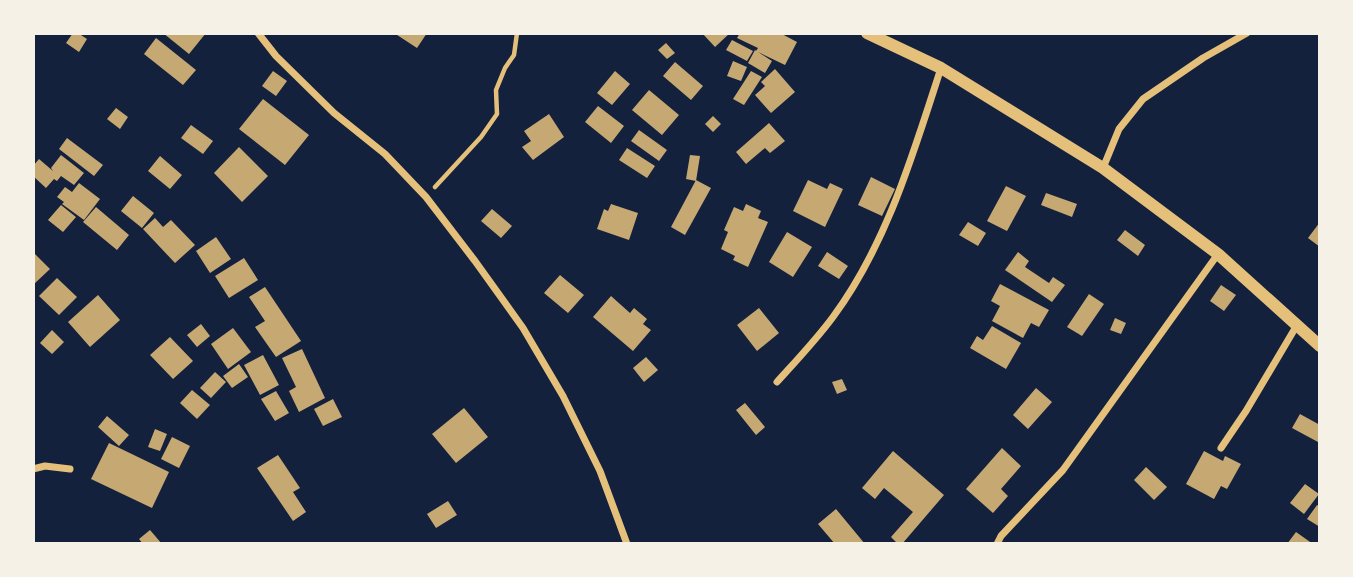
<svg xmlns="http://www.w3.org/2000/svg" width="1353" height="577" viewBox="0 0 1353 577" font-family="Signika,sans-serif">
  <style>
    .building { fill: #c6a872 }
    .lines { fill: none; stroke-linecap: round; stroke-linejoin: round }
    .path { stroke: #e5c07b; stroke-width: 4.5 }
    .minor { stroke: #e5c07b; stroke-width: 7 }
    .tertiary { stroke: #e5c07b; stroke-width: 12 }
  </style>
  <rect width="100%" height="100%" fill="#14213d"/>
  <path class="building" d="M73,33H78L87,39L79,52L66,43Z
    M163,33H206L189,54Z
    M394,33H427L417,48Z
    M702,33H730L715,47Z
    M740,33H780L797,42L785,65L756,51L758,48L737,38Z
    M156,38L196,70L183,85L144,54Z
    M732,40L753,51L747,61L726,50Z
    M666,43L675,53L667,59L658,50Z
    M755,50L772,61L765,73L748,63Z
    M733,61L747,67L741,81L727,76Z
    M675,62L703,86L691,100L663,76Z
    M775,69L795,92L771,113L755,95L765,86L761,82Z
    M273,71L287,81L276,96L262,86Z
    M615,71L630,84L612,105L597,93Z
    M751,71L762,77L744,105L733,99Z
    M649,90L679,115L662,135L632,110Z
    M263,99L309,135L285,165L239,129Z
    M598,106L624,126L611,143L585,122Z
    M116,108L128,117L120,129L107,119Z
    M549,114L564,137L533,160L522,147L531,141L524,131Z
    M713,116L721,124L713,132L705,124Z
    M769,123L785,141L770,153L765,148L746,164L736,152Z
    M191,125L213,141L203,154L181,138Z
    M639,130L667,150L659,161L631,141Z
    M67,138L103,165L94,176L59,149Z
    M239,147L268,176L242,202L214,173Z
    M627,148L655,166L647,178L619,160Z
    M61,155L84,173L74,185L61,176L57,181L54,179L46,188L33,176L35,171L33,166L39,159L53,171L51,168Z
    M690,155L700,156L696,181L686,179Z
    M160,156L182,175L170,189L148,171Z
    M871,177L895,189L882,216L858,205Z
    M696,180L711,188L685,235L671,227Z
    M808,180L827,189L830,183L843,189L825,227L793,211Z
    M79,183L100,199L84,220L62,204L64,202L57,197L65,187L72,192Z
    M1006,186L1026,196L1007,231L987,221Z
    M1046,193L1077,204L1072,217L1041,205Z
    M133,196L154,213L142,228L121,211Z
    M611,204L638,213L629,240L597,229L604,209L608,211Z
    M746,204L761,211L758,218L768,222L748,267L733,260L735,256L721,249L728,232L724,230L734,207L743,211Z
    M61,205L76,217L63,232L48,220Z
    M96,207L129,235L117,250L83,222Z
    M492,209L512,226L501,238L481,221Z
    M155,218L163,227L171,220L195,245L175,263L143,229Z
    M968,222L986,233L978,246L959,235Z
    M1320,222V247L1308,238Z
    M1125,230L1145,245L1138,256L1117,240Z
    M787,232L812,247L793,277L769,262Z
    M216,237L231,259L210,273L196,251Z
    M33,252L50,269L33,285Z
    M827,252L848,266L839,279L818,266Z
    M1018,252L1029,261L1025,267L1049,283L1053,277L1065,285L1052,302L1005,270Z
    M244,258L258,280L229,298L215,276Z
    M560,275L584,295L568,313L544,293Z
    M57,278L77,297L59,315L39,296Z
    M1000,284L1049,310L1039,327L1031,323L1023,338L992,321L1000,306L991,301Z
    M1221,285L1236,295L1224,311L1210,301Z
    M265,287L301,341L276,357L255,327L265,321L249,297Z
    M1089,294L1104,304L1082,336L1067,327Z
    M98,295L120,320L90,347L68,322Z
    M611,296L630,313L634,308L647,319L643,324L651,330L633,351L593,317Z
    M759,308L779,333L757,351L737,325Z
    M1115,318L1126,323L1121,334L1110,330Z
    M201,324L210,336L197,347L187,335Z
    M992,326L1021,343L1006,369L970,348L977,336L983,340Z
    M233,328L251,352L228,369L211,344Z
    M52,330L64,342L52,354L40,343Z
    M170,337L193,361L173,379L150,355Z
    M302,349L325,398L299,412L289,391L296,387L282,358Z
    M263,355L279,385L260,395L244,365Z
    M646,357L658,370L644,382L633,368Z
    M239,364L248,377L232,388L223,376Z
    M215,372L226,382L211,398L200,388Z
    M842,379L847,390L837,394L832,382Z
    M1036,388L1052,402L1028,429L1013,415Z
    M192,390L210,405L197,419L180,403Z
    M276,391L289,413L275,421L261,399Z
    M333,399L342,417L323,426L314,409Z
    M745,403L765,427L756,435L736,410Z
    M464,408L488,437L456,463L432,434Z
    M1300,414L1320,425V439L1318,442L1292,428Z
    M107,416L129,435L119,446L98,427Z
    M155,429L167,434L160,451L148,447Z
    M172,437L190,446L179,468L161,459Z
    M109,443L169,472L152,508L91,479Z
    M1002,448L1021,466L1001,489L1008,496L993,513L966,489Z
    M893,451L944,495L902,544H898L891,537L913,512L884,488L875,499L862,488Z
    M1204,451L1223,461L1225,456L1241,464L1227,489L1221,486L1214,499L1186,484Z
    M278,455L300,488L293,492L306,512L293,521L257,468Z
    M1146,467L1167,487L1154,500L1134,480Z
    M1305,484L1319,494L1304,514L1290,503Z
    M448,501L457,515L436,528L427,514Z
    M1317,505L1320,507V527L1307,519Z
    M836,509L865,544H835L818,524Z
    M150,530L162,544H143L139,539Z
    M1296,532L1313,544H1287Z"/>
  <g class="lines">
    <path class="path" d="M435,187L481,137L497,114L496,90L505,68L514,55L517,33"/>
    <path class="minor" d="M258,33L276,56L334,113L385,154L426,197L475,261L523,328L563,396L600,471L627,544
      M1103,168L1119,129L1143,99L1203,58L1247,33
      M777,382C796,361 816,340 833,317C887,244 913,154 941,68
      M1221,448L1246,411L1297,325
      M33,469L45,466L70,469
      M997,544L1001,536L1063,470L1218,254"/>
    <path class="tertiary" d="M867,33L941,68L1103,168L1218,254L1320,346"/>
  </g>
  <rect width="1353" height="577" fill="none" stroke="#f6f1e7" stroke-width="70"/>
</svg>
